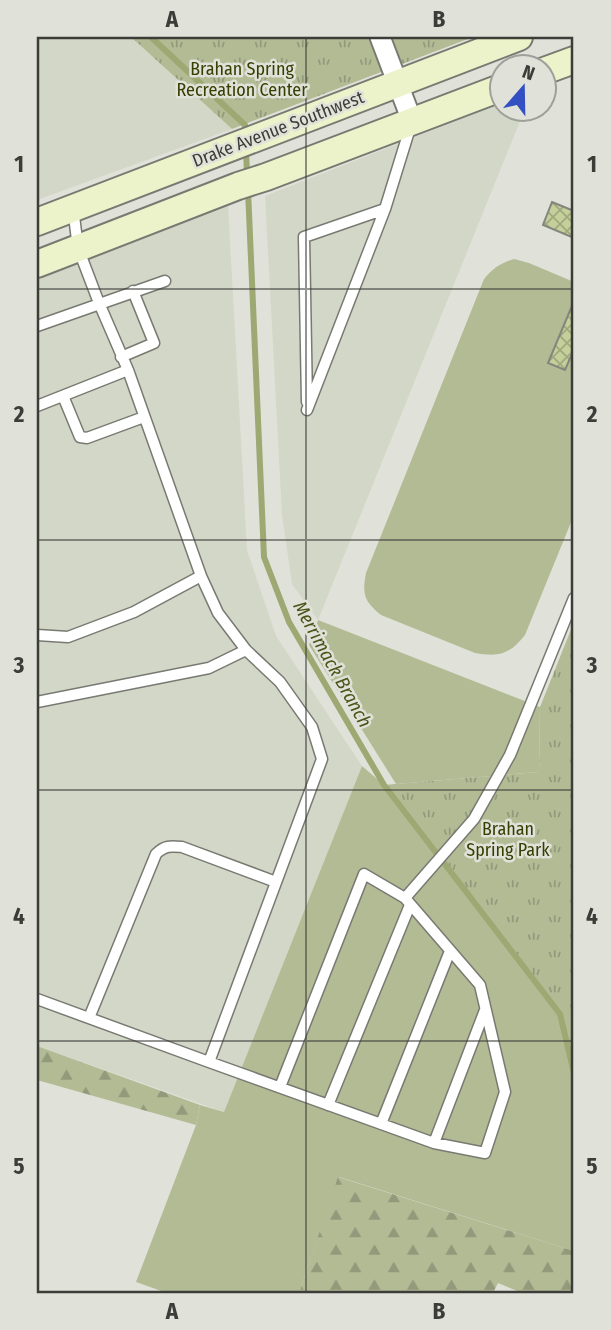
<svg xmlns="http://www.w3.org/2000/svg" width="611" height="1330" viewBox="0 0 611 1330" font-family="'Fira Sans Condensed',sans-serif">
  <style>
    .built { fill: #d3d7c7 }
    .grass { fill: #b3bb95 }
    .forest { fill: url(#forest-firs) }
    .park { fill: url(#park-tufts) }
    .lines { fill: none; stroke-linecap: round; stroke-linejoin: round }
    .stream { stroke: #9da873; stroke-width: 6 }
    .building { fill: url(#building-cross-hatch); stroke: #84867e; stroke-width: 2 }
    .lane-casing { stroke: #787a72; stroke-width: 13 }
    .street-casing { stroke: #787a72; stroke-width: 23 }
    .secondary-casing { stroke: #787a72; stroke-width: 30 }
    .lane { stroke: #fff; stroke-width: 10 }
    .street { stroke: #fff; stroke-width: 19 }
    .secondary { stroke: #ecf2ca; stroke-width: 26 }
    .grid { fill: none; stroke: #3c3d39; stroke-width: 2; stroke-opacity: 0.55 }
    .labels { text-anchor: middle; stroke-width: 5; stroke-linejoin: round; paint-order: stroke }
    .park-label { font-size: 18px; fill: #363e00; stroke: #e0e2d9 }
    .street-label { font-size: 18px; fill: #3c3d39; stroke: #e0e2d9 }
    .water-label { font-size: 19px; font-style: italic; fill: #4b5418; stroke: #e0e2d9 }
    .neatline { fill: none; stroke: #3c3d39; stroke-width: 2.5 }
    .grid-label { font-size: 23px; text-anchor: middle; font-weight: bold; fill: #3c3d39 }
  </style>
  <defs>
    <pattern id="forest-firs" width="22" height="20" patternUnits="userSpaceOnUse" patternTransform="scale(1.75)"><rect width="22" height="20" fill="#b3bb95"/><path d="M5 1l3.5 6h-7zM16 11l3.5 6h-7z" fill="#93997b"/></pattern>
    <pattern id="park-tufts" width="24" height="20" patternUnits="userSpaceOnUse" patternTransform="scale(1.75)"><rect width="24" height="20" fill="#b3bb95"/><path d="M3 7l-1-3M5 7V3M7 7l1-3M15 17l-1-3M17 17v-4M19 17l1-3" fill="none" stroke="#93997b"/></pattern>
    <pattern id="building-cross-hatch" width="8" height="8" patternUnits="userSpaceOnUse" patternTransform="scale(1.75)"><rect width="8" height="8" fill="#c4cf99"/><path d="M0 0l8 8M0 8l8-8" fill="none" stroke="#a0a97e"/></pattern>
  </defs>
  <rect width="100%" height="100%" fill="#e0e2d9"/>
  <path class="built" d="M37,37H131L232,129L37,200Z
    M502,103L503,108L525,109L318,620L292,584L282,515L265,196Z
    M228,204L247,550L276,636L362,766L224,1112L37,1046V280Z"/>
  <path class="grass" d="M514,259L529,263L574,282V515L525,635C509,655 499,657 475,653L381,615C364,601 362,594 366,573L484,279C493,268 501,263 514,259Z
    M318,620L540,707L539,772L396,784L309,645Z
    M362,766L384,785L560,1014L574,1073V1251L339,1177L299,1293H167L136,1282L196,1125L200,1105L224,1112Z"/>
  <path class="forest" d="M37,1046L200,1105L196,1125L37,1080Z
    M338,1177L574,1251V1293H522L498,1283L493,1293H299Z"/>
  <path class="park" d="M131,37H473L232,129Z
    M574,622V1073L560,1014L384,785L539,772L540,707Z"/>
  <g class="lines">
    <path class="stream" d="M151,37L245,125L246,134
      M246,148L247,176
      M248,190L264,557L289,622L384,785L560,1014L574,1073"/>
  </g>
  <path class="building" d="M552,202L574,211V238L543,225Z
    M574,301V349L565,370L548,363Z"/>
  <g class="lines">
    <defs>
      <path id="lane" d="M73,208L78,248L99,303L128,370L201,576L218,613L246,650
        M37,326L165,281
        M121,357L154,343L133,291
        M63,396L80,437L87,438L144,417
        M307,402L304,237L385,209
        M37,406L128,370
        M307,410L385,209L410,128
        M37,635L68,637L134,612L201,576
        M37,702L209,668L246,650L280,682L312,727L322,759L209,1062L37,999
        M405,898L474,819L510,755L574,598
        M89,1018L156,854C165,845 171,846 182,847L276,882
        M209,1062L434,1143L485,1153L505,1092L480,985L405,898L364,874L280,1087
        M328,1105L410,905
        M381,1124L450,951
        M434,1143L485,1010"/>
      <path id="street" d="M380,37L412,121"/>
      <path id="secondary" d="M544,71L574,60
        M37,222L519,37
        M37,264L238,186L266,177L503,87"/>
    </defs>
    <use href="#lane" class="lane-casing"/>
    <use href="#street" class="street-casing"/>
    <use href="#secondary" class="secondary-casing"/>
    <use href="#lane" class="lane"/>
    <use href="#street" class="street"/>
    <use href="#secondary" class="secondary"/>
  </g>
  <path class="grid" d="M306,37V1293M37,289H574M37,540H574M37,790H574M37,1041H574"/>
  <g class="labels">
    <g class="park-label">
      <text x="242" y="75">Brahan Spring<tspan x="242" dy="21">Recreation Center</tspan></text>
      <text x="508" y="835">Brahan<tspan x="508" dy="21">Spring Park</tspan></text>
    </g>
    <g class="street-label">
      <text transform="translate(278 129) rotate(-21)" y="6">Drake Avenue Southwest</text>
    </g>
    <g class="water-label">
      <text transform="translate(333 664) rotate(61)" y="7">Merrimack Branch</text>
    </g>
  </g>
  <rect width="611" height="1330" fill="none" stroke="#e0e2d9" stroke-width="77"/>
  <g transform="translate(523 88) rotate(20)"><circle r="33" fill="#e0e2d9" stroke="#9ea099" stroke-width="2"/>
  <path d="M0-5L12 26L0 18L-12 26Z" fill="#3250c1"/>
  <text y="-10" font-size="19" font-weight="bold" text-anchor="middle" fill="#3c3d39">N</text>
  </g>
  <rect x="38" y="38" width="534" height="1254" class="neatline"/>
  <g class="grid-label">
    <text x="172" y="27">A</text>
    <text x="439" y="27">B</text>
    <text x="19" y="172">1</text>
    <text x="592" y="172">1</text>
    <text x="19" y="422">2</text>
    <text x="592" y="422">2</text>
    <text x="19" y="673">3</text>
    <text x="592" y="673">3</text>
    <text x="19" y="924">4</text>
    <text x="592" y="924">4</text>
    <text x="19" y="1174">5</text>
    <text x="592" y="1174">5</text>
    <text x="172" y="1319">A</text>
    <text x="439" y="1319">B</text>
  </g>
</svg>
